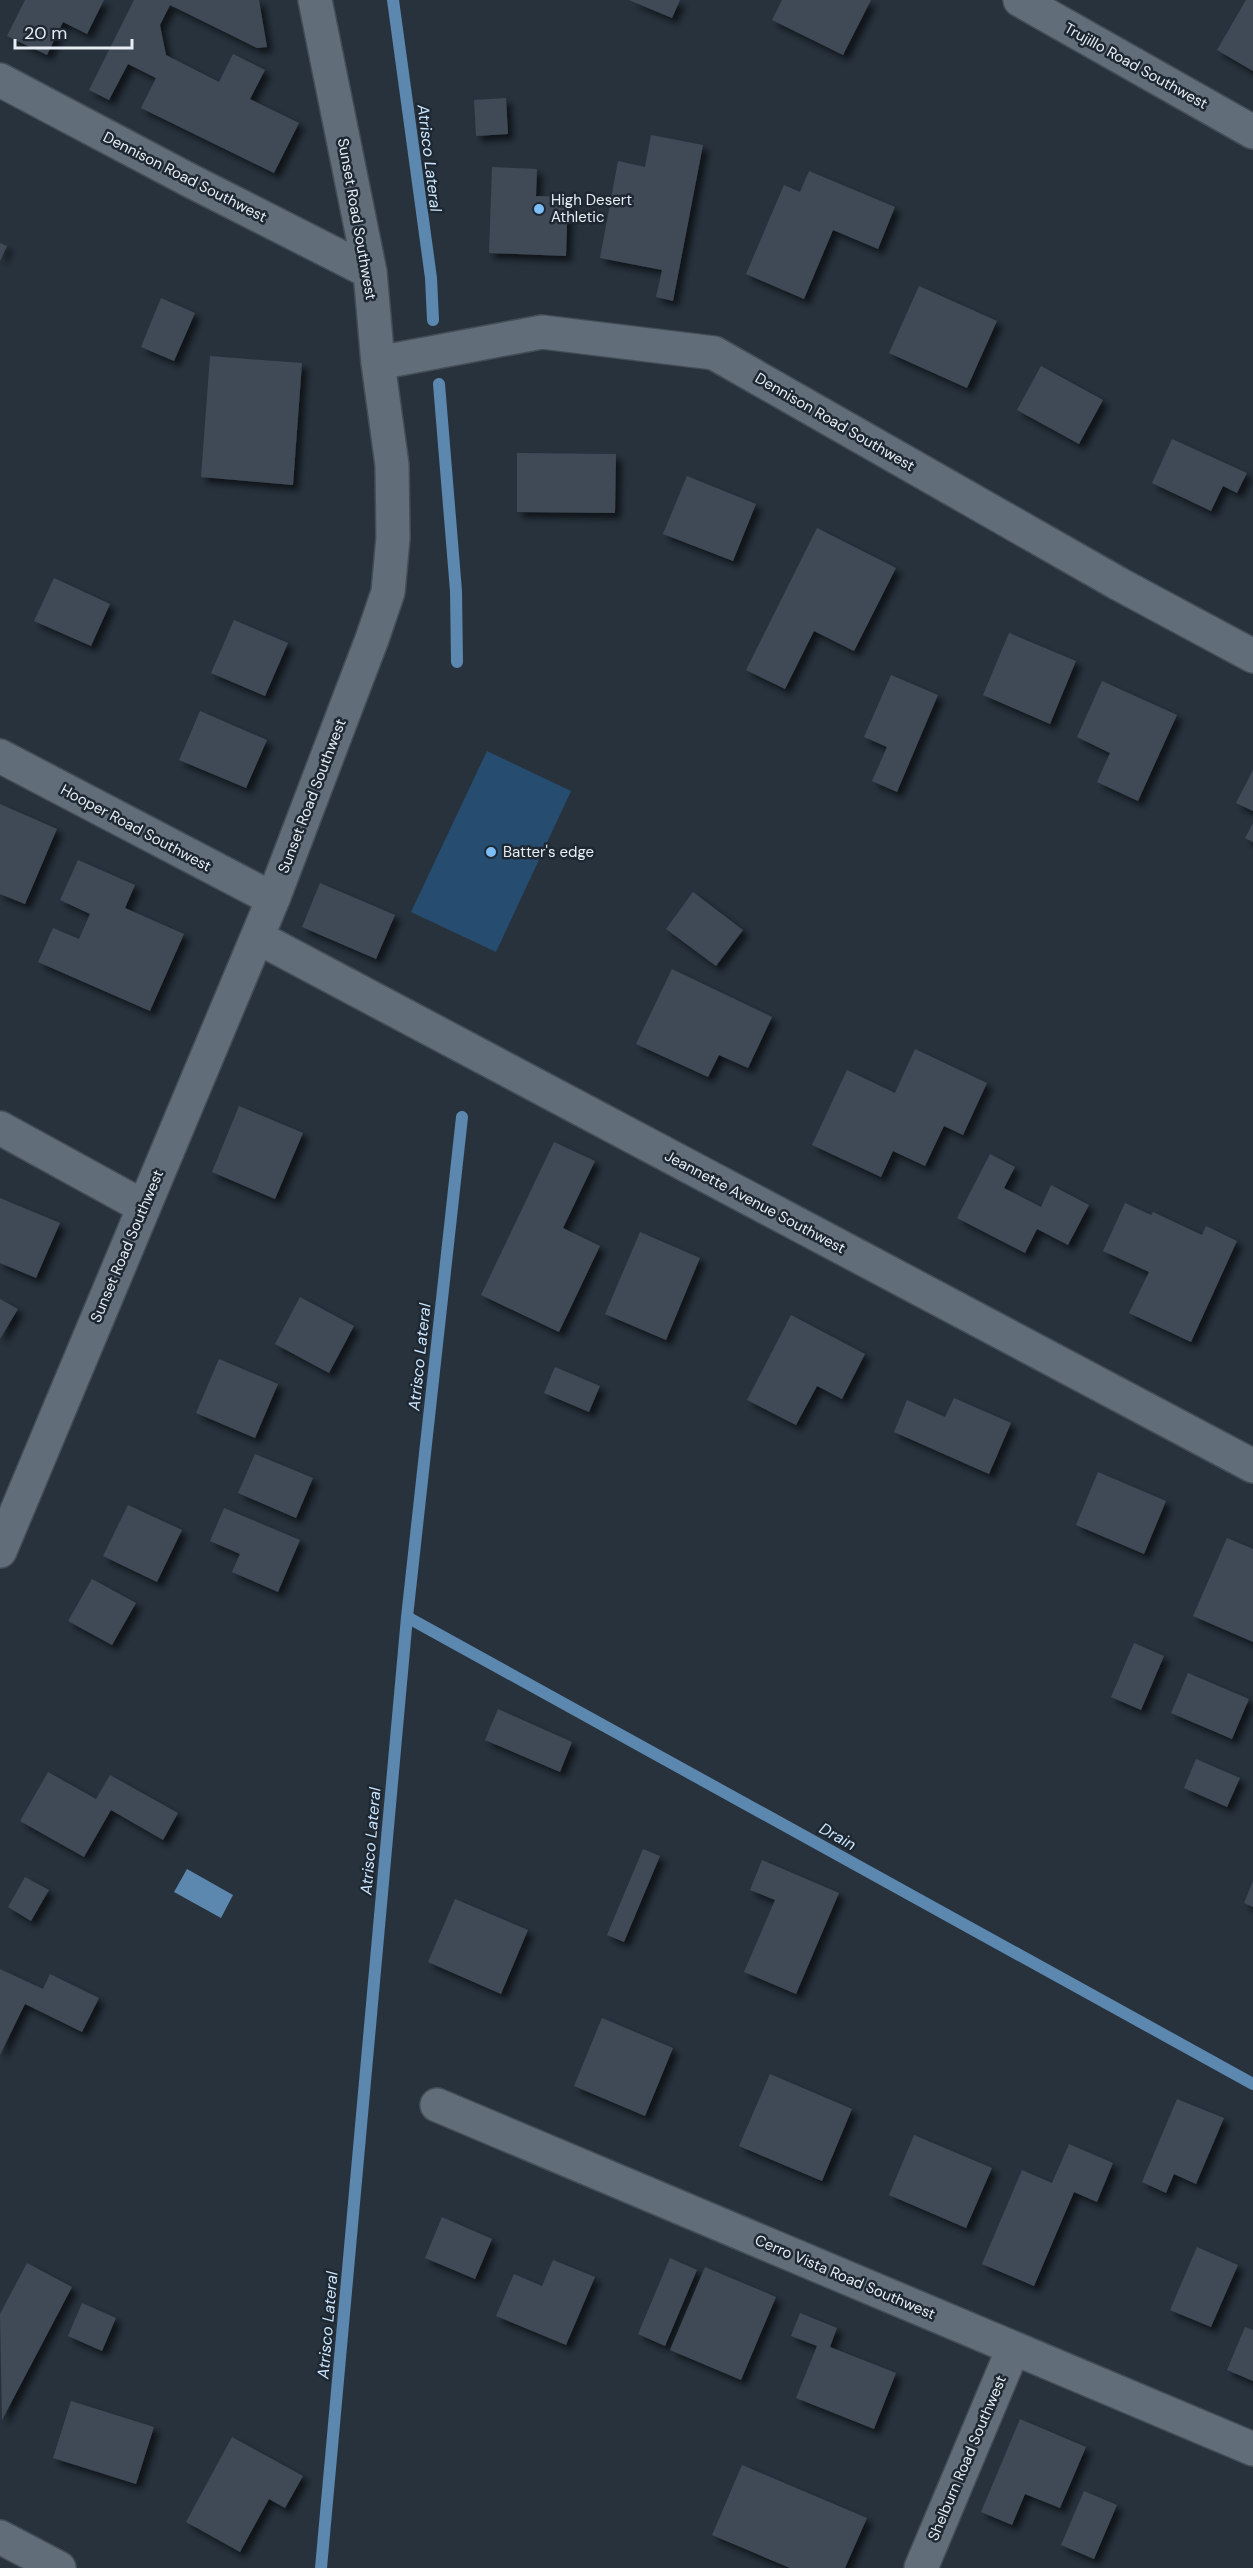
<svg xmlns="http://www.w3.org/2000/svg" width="1253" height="2568" viewBox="0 0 1253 2568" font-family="'DM Sans',sans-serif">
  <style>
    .green { fill: #264d6f }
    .water { fill: #5c87af }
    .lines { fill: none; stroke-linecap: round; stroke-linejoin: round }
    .stream { stroke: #5c87af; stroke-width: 12 }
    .building { fill: #3f4a56; filter: url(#shadow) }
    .minor-casing { stroke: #434d56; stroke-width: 36 }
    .minor { stroke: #616d79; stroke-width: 33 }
    .poi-dot { fill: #7dbef9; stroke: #1e2832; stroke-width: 2 }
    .labels { text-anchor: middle; stroke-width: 5; stroke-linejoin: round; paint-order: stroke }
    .street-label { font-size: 15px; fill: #e6edf4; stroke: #1e2832 }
    .poi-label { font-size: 15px; fill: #e6edf4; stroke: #1e2832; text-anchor: start }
    .water-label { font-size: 16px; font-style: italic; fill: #cce6fe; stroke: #1e2832 }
  </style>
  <defs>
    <filter id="shadow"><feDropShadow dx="5.5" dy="5.5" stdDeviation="3" flood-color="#0009"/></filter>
  </defs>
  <rect width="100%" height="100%" fill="#27323d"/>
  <path class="green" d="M487,751L571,791L496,952L411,912Z"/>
  <path class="water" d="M187,1869L233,1895L221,1918L174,1892Z"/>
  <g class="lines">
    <path class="stream" d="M393,0L431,278L433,320
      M439,384L456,591L457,662
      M407,1617L1253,2084
      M321,2568L407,1617L462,1117"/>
  </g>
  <path class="building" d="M25,0H104L87,34L63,22L47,55L7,36Z
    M134,0H259L267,47L257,48L170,5L160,25L166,55L219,82L233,54L265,70L250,99L299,123L274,173L141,108L156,78L128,64L109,100L89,90Z
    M629,0H680L672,18Z
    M782,0H871L843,55L772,20Z
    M1246,0H1253V71L1217,50Z
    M506,98L508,134L476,136L474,100Z
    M651,135L703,145L673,301L656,297L662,270L600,258L618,161L645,167Z
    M492,167L537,169L536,196L568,197L566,256L489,253Z
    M809,171L895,207L878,249L833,230L804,299L746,274L784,185L800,192Z
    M0,243L7,246L0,261Z
    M919,286L997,321L967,388L889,353Z
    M161,298L195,313L174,361L141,347Z
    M210,356L302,363L293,485L201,477Z
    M1041,366L1103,400L1079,444L1017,410Z
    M1172,439L1247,473L1237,493L1223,486L1211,511L1152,483Z
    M517,453L616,454L615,513L517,512Z
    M687,476L756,504L733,561L663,534Z
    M817,528L896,568L854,651L814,631L785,689L746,670Z
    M54,578L110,604L91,646L34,621Z
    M234,620L288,643L265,696L211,673Z
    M1009,633L1076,661L1050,724L983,695Z
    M891,675L938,695L897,792L872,781L887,747L864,737Z
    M1102,681L1177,715L1138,801L1097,782L1110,753L1077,737Z
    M200,711L267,740L246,788L179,760Z
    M1253,770V811L1236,803Z
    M0,804L57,829L25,904L0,894Z
    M1253,823V842L1245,838Z
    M78,860L135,885L125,908L184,934L150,1011L38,962L53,928L79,939L90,914L60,900Z
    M320,883L395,915L376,959L302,927Z
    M693,892L743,930L716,966L666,929Z
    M672,969L772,1017L748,1068L719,1055L708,1077L636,1044Z
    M915,1049L987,1083L963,1135L944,1126L925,1166L893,1151L881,1177L812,1145L847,1070L895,1093Z
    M239,1106L303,1133L275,1199L212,1172Z
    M554,1142L595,1161L563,1228L600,1246L559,1332L481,1295Z
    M990,1154L1015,1167L1004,1188L1041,1207L1051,1185L1089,1205L1068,1245L1037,1229L1025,1253L957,1218Z
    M0,1198L60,1223L36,1278L0,1263Z
    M1125,1203L1151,1215L1153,1212L1202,1235L1206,1226L1237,1241L1191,1342L1129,1313L1149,1272L1103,1251Z
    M640,1232L700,1258L666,1340L605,1314Z
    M300,1297L354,1326L329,1373L275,1344Z
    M0,1299L18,1309L0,1339Z
    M791,1315L865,1354L842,1399L817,1386L796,1425L747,1400Z
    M219,1359L278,1384L255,1438L196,1413Z
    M555,1367L600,1386L589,1412L544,1393Z
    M954,1398L1011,1423L989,1474L894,1432L907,1400L945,1417Z
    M255,1454L313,1478L296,1518L238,1493Z
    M1098,1472L1166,1501L1144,1554L1076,1525Z
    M128,1505L182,1530L157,1582L103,1556Z
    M224,1508L300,1540L278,1592L232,1572L240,1554L210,1541Z
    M1227,1538L1253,1549V1642L1193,1616Z
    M92,1579L136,1603L112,1645L68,1621Z
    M1134,1643L1164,1656L1141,1710L1111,1697Z
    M1188,1673L1249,1699L1232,1739L1171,1713Z
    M498,1709L572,1742L560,1772L485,1740Z
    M1196,1759L1240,1778L1227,1807L1184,1788Z
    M48,1772L96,1799L110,1775L178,1813L163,1840L111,1810L84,1857L20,1821Z
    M643,1849L660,1856L624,1942L607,1935Z
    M762,1860L839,1893L796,1994L744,1972L775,1900L750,1890Z
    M25,1877L49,1890L31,1921L8,1907Z
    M1253,1881V1907L1244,1903Z
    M455,1899L528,1930L501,1994L428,1962Z
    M0,1969L43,1989L50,1974L99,1998L82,2032L25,2004L0,2055Z
    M602,2018L673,2048L645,2116L574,2086Z
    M770,2074L852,2109L822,2181L739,2146Z
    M1177,2099L1224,2118L1196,2184L1174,2174L1166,2193L1142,2182Z
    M914,2135L992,2168L966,2228L889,2195Z
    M1069,2144L1113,2163L1097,2202L1074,2192L1034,2286L982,2264L1022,2170L1052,2183Z
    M442,2217L492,2239L475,2279L425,2258Z
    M1197,2247L1238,2265L1211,2327L1170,2310Z
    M670,2258L697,2270L665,2346L638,2334Z
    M553,2260L595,2277L566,2345L496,2316L514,2274L542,2286Z
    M27,2263L72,2287L2,2420L0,2314Z
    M705,2267L776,2297L741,2380L670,2350Z
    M82,2303L116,2318L102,2351L68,2336Z
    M800,2313L837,2328L830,2347L896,2373L874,2429L796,2398L817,2346L791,2336Z
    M1245,2327L1253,2330V2381L1227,2370Z
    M71,2401L154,2427L136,2484L53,2458Z
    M1020,2419L1086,2447L1060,2508L1025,2494L1012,2525L981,2512Z
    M232,2437L303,2476L285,2508L269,2499L240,2552L186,2522Z
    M742,2465L867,2518L845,2568H790L712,2535Z
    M1084,2491L1117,2505L1094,2559L1061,2545Z"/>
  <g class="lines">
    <defs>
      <path id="minor" d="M1020,0L1253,132
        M0,80L189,180L370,272
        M378,363L542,332L714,353L1119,584L1253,656
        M0,756L273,899
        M257,937L1253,1466
        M0,1128L144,1207
        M0,1551L273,899L372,639L388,592L393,538L392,465L378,363L370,272L315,0
        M437,2105L1253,2449
        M0,2537L59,2568
        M921,2568L1013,2349"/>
    </defs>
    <use href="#minor" class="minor-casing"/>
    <use href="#minor" class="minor"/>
  </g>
  <g class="poi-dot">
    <circle cx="539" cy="209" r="6"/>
    <circle cx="491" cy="852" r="6"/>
  </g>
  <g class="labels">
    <g class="street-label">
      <text transform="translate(1136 66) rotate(29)" y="5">Trujillo Road Southwest</text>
      <text transform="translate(185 177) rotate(27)" y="5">Dennison Road Southwest</text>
      <text transform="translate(357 219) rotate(80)" y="5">Sunset Road Southwest</text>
      <text transform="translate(835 422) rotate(30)" y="5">Dennison Road Southwest</text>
      <text transform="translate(312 796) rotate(-69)" y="5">Sunset Road Southwest</text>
      <text transform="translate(136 828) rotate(28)" y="5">Hooper Road Southwest</text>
      <text transform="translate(755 1202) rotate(28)" y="5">Jeannette Avenue Southwest</text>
      <text transform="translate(127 1246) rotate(-67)" y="5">Sunset Road Southwest</text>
      <text transform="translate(845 2277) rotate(23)" y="5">Cerro Vista Road Southwest</text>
      <text transform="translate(967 2458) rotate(-67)" y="5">Shelburn Road Southwest</text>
    </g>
    <g class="poi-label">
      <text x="551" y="205">High Desert<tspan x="551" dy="17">Athletic</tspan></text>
      <text x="503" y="857">Batter's edge</text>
    </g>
    <g class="water-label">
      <text transform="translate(430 158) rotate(83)" y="6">Atrisco Lateral</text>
      <text transform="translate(419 1357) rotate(-84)" y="6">Atrisco Lateral</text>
      <text transform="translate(838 1836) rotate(29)" y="6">Drain</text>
      <text transform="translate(370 1841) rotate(-85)" y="6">Atrisco Lateral</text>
      <text transform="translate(327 2325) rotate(-85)" y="6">Atrisco Lateral</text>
    </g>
  </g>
  <path d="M15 39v9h117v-9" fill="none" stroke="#e6edf4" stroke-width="3"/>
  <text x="24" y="39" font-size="18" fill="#e6edf4" stroke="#1e2832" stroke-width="4.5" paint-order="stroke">20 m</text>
</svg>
